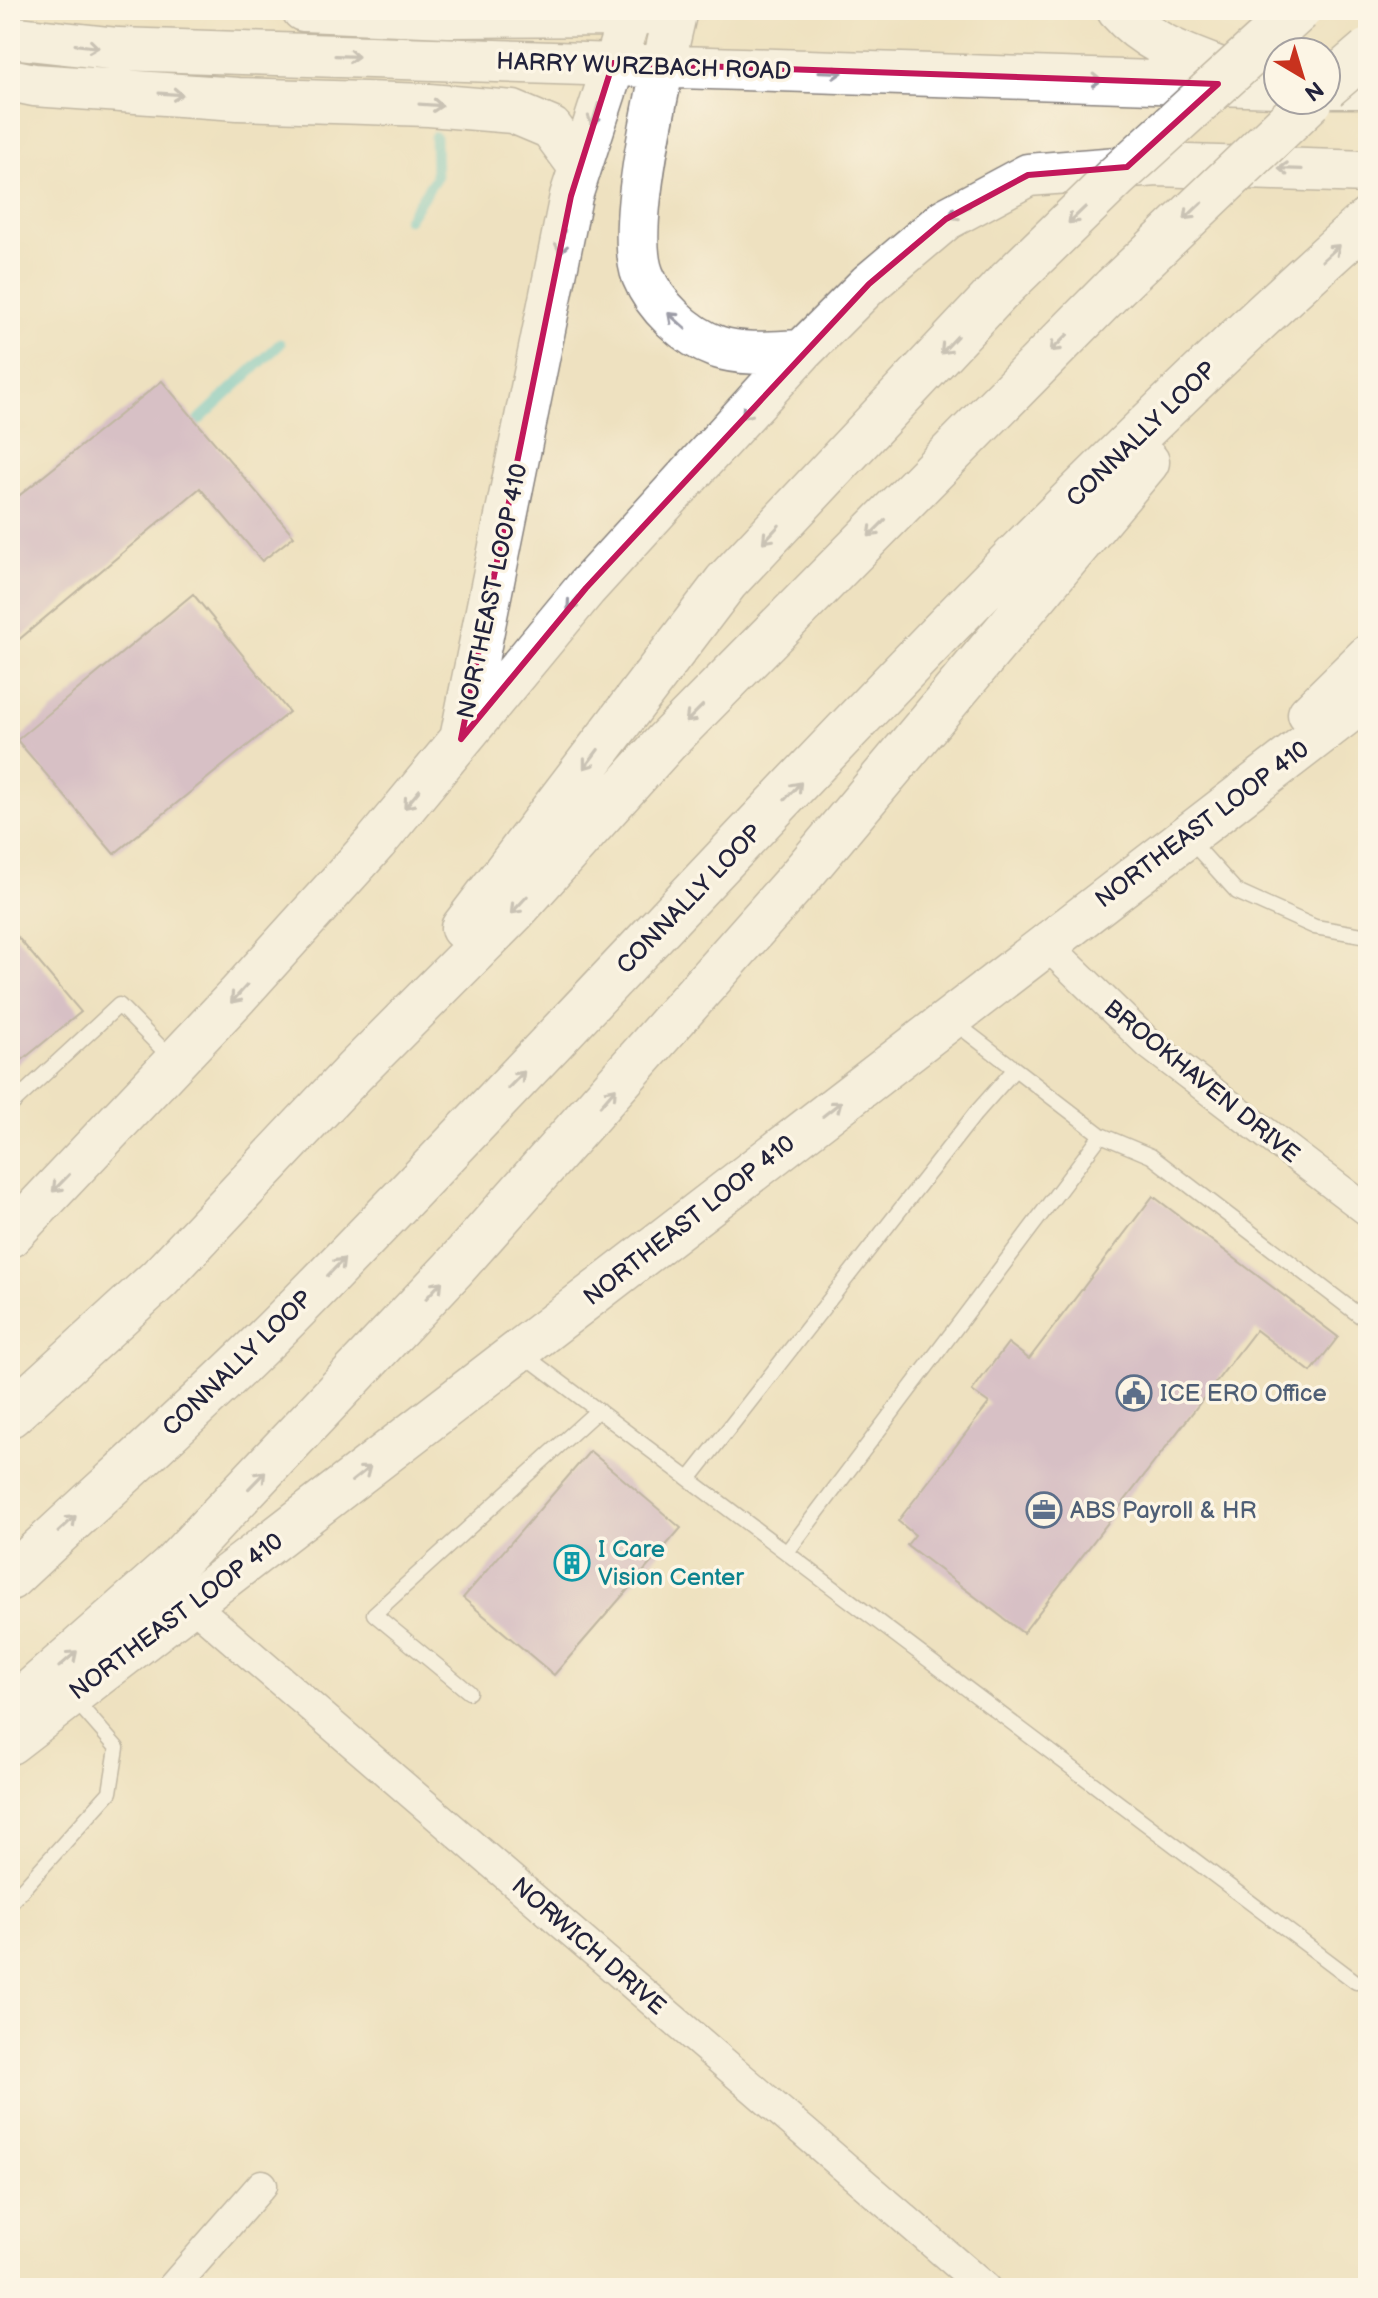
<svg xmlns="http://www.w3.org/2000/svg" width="1378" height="2298" viewBox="0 0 1378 2298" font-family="'Balsamiq Sans',sans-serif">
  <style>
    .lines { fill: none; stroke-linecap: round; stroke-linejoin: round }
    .stream { stroke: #5ac7ce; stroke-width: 11 }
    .building { fill: #bb97cd }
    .service-casing { stroke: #88827e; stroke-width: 17 }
    .minor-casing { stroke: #88827e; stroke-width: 33 }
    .secondary-casing { stroke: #88827e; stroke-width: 45 }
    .motorway-casing { stroke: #88827e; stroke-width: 47 }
    .service { stroke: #fff; stroke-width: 14 }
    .minor { stroke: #fff; stroke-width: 30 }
    .secondary { stroke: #fff; stroke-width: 42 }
    .motorway { stroke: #fff; stroke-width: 44 }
    .motorway-bridge-casing { stroke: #88827e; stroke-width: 47; stroke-linecap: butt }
    .motorway-bridge { stroke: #fff; stroke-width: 44 }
    .oneway { stroke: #9c9ca7 }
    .marked { fill: none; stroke: #c2185b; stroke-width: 6; stroke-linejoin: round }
    .labels { text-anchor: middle; stroke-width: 7; stroke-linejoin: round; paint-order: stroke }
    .street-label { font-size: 24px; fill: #22223b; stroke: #fcf5e5 }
    .service-label { font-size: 24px; fill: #4e5e75; stroke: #fcf5e5; text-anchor: start }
    .culture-label { font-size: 24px; fill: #0d838f; stroke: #fcf5e5; text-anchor: start }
  </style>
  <rect width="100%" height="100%" fill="#fcf5e5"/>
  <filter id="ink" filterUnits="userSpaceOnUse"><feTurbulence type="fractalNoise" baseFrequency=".0125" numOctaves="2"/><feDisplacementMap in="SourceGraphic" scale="16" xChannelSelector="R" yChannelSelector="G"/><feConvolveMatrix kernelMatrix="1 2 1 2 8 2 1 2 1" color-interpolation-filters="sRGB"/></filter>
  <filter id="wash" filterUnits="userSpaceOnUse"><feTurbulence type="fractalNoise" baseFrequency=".006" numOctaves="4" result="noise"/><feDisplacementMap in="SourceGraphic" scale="32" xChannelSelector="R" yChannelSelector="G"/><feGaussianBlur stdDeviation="1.8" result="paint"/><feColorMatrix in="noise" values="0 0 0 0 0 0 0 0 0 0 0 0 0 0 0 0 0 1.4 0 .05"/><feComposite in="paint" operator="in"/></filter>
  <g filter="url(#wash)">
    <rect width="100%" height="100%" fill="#eee1c0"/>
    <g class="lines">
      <path class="stream" d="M408,219L436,177L435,137
        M200,419L280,344"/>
    </g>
    <g id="blocks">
      <path class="building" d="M162,381L294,536L262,561L200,488L10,647V503Z
        M193,594L289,712L114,854L17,740Z
        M10,928L81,1012L10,1070Z
        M1153,1196L1338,1337L1311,1372L1256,1330L1023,1633L907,1545L915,1535L898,1521L989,1403L972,1391L1008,1343L1029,1359Z
        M590,1451L681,1528L554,1675L463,1598Z"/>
    </g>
  </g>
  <g filter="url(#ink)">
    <use href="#blocks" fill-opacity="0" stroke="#88827e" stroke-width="2"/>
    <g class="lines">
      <defs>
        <path id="service" d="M1189,839L1237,892L1315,927L1368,936
          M10,1106L119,1005L171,1058
          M1101,1135L1151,1156L1368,1322
          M523,1354L1356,1982
          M690,1478L975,1114L1015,1069
          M787,1552L1101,1135L954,1022
          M469,1692L374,1614L598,1410
          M10,1903L110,1792L117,1748L75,1700"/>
        <path id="minor" d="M1045,943L1149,1044L1368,1211
          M193,1605L985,2288
          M172,2288L262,2185"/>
        <path id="secondary" d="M303,10L449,16L630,15L655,12
          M676,10C663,66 623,228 643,276C655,306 686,336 717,347C744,356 775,352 802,351
          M1118,10C1149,46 1191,57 1234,74
          M10,37L118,49L1278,86
          M10,80L34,85L238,99L429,105L513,112L551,128L579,166
          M1326,87H1368
          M1309,714L1368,656
          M462,734L571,196L630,15
          M10,1236L237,996L376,842L586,588L802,351L869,284L946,219L1028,175L1157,165L1368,172
          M10,1743L1368,697"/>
        <path id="motorway" d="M463,928L726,582L1002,288
          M10,1415L159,1279L354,1072L513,912L666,742L1114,288
          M10,1578C101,1492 197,1409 285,1320C646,954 983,562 1368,220
          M10,1710L171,1568L453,1269L799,878L1147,462"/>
      </defs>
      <use href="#service" class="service-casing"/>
      <use href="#minor" class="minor-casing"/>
      <use href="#secondary" class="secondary-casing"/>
      <use href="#motorway" class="motorway-casing"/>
      <use href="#service" class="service"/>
      <use href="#minor" class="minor"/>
      <use href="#secondary" class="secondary"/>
      <use href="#motorway" class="motorway"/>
      <defs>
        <path id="motorway-bridge" d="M1326,87L1368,51
          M1002,288L1116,177L1299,10
          M1114,288L1311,100"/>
      </defs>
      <use href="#motorway-bridge" class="motorway-bridge-casing"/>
      <use href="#motorway-bridge" class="motorway-bridge"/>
    </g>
    <defs><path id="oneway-shaft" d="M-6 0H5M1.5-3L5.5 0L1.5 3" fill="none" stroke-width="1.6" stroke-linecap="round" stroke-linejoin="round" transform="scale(2)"/></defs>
    <g class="oneway">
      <use href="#oneway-shaft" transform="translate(87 46) rotate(7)"/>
      <use href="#oneway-shaft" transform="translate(347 56) rotate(2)"/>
      <use href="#oneway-shaft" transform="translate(831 72) rotate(2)"/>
      <use href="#oneway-shaft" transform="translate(1090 80) rotate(2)"/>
      <use href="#oneway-shaft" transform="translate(171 94) rotate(4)"/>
      <use href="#oneway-shaft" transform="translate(431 105) rotate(4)"/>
      <use href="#oneway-shaft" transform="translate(595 115) rotate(107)"/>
      <use href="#oneway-shaft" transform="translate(1290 169) rotate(-178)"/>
      <use href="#oneway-shaft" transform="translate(1193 211) rotate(136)"/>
      <use href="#oneway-shaft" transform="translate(959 212) rotate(152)"/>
      <use href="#oneway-shaft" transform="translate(1077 215) rotate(136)"/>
      <use href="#oneway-shaft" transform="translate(562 242) rotate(101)"/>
      <use href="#oneway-shaft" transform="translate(1331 253) rotate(-42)"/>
      <use href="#oneway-shaft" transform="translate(677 321) rotate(-138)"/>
      <use href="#oneway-shaft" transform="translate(1059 343) rotate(135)"/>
      <use href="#oneway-shaft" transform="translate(949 345) rotate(133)"/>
      <use href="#oneway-shaft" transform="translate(750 409) rotate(132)"/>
      <use href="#oneway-shaft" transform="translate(877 528) rotate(135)"/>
      <use href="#oneway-shaft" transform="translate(771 534) rotate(133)"/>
      <use href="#oneway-shaft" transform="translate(575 601) rotate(130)"/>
      <use href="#oneway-shaft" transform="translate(694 714) rotate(135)"/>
      <use href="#oneway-shaft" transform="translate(591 759) rotate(127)"/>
      <use href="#oneway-shaft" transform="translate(793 791) rotate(-47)"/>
      <use href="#oneway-shaft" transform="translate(412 799) rotate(130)"/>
      <use href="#oneway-shaft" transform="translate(519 905) rotate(133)"/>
      <use href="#oneway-shaft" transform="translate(239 994) rotate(132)"/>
      <use href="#oneway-shaft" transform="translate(516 1080) rotate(-46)"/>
      <use href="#oneway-shaft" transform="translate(608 1097) rotate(-49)"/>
      <use href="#oneway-shaft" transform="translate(832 1109) rotate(-38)"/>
      <use href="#oneway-shaft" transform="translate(61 1183) rotate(134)"/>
      <use href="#oneway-shaft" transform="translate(336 1267) rotate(-46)"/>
      <use href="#oneway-shaft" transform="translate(434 1290) rotate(-47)"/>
      <use href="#oneway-shaft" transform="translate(361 1474) rotate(-38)"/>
      <use href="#oneway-shaft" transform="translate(257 1480) rotate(-46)"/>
      <use href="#oneway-shaft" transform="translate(67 1524) rotate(-43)"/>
      <use href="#oneway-shaft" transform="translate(68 1659) rotate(-41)"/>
    </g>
  </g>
  <path d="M0 0H1378V2298H0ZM613,63L1218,84L1127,167L1028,175L946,219L869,284L586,588L461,739L571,196Z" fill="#eee1c0" fill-opacity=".55" fill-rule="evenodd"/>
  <path class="marked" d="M613,63L1218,84L1127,167L1028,175L946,219L869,284L586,588L461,739L571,196Z"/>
  <defs>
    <symbol id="civic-ring" viewBox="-11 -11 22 22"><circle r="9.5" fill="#fcf5e5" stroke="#5c6f8a" stroke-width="1.5"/><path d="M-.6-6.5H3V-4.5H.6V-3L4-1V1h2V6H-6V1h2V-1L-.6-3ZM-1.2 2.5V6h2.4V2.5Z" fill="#5c6f8a"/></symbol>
    <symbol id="office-ring" viewBox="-11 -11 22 22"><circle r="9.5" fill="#fcf5e5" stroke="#5c6f8a" stroke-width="1.5"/><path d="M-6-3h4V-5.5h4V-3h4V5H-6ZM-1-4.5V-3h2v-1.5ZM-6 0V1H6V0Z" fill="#5c6f8a"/></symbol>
    <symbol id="building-ring" viewBox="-11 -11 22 22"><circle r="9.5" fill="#fcf5e5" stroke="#0f9aa8" stroke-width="1.5"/><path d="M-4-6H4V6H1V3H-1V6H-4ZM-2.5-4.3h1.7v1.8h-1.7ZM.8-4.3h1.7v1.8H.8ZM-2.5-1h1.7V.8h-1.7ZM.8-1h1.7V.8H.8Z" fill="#0f9aa8"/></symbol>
  </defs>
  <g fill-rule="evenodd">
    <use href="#civic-ring" x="1114" y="1373" width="40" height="40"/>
    <use href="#office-ring" x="1024" y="1490" width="40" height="40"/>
    <use href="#building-ring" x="552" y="1543" width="40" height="40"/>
  </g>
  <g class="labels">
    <g class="street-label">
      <text transform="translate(644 66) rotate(2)" y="8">HARRY WURZBACH ROAD</text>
      <text transform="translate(1141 434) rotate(-44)" y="8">CONNALLY LOOP</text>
      <text transform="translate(492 591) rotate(-78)" y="8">NORTHEAST LOOP 410</text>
      <text transform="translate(1202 824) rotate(-37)" y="8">NORTHEAST LOOP 410</text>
      <text transform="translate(689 899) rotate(-46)" y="8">CONNALLY LOOP</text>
      <text transform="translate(1202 1081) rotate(39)" y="8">BROOKHAVEN DRIVE</text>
      <text transform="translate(689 1220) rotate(-38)" y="8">NORTHEAST LOOP 410</text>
      <text transform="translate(237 1363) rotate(-44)" y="8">CONNALLY LOOP</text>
      <text transform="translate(176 1616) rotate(-37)" y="8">NORTHEAST LOOP 410</text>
      <text transform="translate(589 1946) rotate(41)" y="8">NORWICH DRIVE</text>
    </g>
    <g class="service-label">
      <text x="1160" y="1401">ICE ERO Office</text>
      <text x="1070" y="1518">ABS Payroll &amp; HR</text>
    </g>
    <g class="culture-label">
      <text x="598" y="1557">I Care<tspan x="598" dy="28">Vision Center</tspan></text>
    </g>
  </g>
  <rect width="1378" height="2298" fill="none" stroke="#fcf5e5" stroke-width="40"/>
  <g transform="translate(1302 76) rotate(142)"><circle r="38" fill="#fcf5e5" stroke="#a5a1a1" stroke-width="2"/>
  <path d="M0-6L14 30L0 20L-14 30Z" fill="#c8321e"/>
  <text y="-12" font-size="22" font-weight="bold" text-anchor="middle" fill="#22223b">N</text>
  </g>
</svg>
